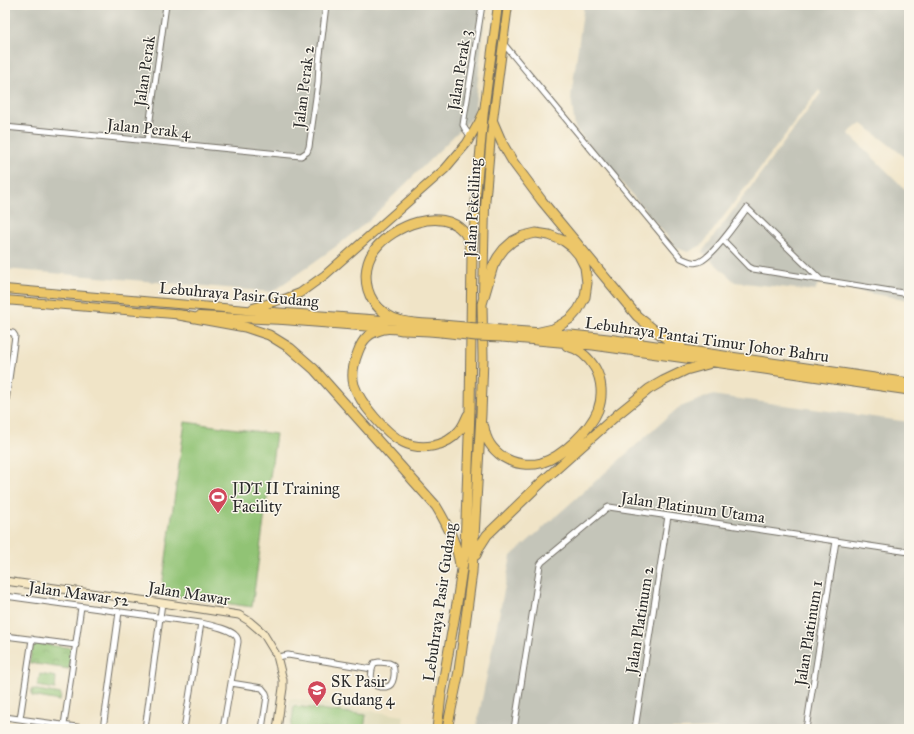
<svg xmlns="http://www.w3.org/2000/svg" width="914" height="734" viewBox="0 0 914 734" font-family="'IM FELL Great Primer',serif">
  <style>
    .built { fill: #e0dcbb }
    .industrial { fill: #c4c5b9 }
    .grass { fill: #91c374; stroke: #5e7750 }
    .park { fill: url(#park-crowns); stroke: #5e7750 }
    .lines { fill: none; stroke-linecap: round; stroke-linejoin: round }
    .street-casing { stroke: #706c62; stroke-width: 7 }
    .secondary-casing { stroke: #706c62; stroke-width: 9 }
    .primary-casing { stroke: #706c62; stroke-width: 10 }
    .highway-casing { stroke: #706c62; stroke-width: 11 }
    .street { stroke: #fff; stroke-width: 5 }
    .secondary { stroke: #f7e8c3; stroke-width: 7 }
    .primary { stroke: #ecc669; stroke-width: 8 }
    .highway { stroke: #ecc669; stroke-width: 9 }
    .highway-bridge-casing { stroke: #706c62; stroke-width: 11; stroke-linecap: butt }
    .highway-bridge { stroke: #ecc669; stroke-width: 9 }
    .labels { text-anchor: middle; stroke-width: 3; stroke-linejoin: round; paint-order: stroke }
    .street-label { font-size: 16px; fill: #2b2b2b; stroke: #fbf7ec }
    .poi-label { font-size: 16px; fill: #2b2b2b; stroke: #fbf7ec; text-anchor: start }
  </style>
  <defs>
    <pattern id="park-crowns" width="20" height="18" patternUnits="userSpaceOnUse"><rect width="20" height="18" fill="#91c374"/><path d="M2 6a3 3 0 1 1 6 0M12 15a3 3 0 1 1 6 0" fill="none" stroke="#779f5f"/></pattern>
  </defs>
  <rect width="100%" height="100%" fill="#fbf7ec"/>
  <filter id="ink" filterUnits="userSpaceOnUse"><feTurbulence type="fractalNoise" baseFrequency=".025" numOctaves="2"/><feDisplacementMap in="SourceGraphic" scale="8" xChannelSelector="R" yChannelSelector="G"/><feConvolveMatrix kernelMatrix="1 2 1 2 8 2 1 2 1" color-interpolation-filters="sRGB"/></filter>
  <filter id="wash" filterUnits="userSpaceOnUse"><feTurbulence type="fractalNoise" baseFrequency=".012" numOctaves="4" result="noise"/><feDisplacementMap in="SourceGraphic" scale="16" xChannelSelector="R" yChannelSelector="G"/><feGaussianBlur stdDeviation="0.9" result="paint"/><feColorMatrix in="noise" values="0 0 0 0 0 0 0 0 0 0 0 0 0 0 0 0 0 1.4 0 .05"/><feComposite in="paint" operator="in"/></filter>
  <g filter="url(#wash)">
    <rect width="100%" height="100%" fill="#f0e4c7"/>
    <path class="built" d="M290,698L404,716L402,729H285Z"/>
    <path class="industrial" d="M5,5H486L474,116L367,222L338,245L272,292L5,269Z
      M584,5H909V160L861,123L848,133L909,193V300L818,284L815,291L735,282L702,252L815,101L821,93L819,90L702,245L688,252L677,248L575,128L571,97Z
      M711,395L909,422V729H476L511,556L678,408Z"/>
    <path class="grass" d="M185,422L276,434L252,607L161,594Z
      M40,674L56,677L55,689L37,686Z
      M32,689L61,694L60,701L32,696Z
      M294,706L366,715L364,729H291Z"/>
    <path class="park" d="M34,643L72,648L69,669L29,663Z"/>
  </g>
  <g filter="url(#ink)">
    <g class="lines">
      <defs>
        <path id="street" d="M503,43L681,258C688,261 693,264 699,262C712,258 738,220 747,208L820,279
          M5,127L301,156L307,152L309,147L318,83L319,63L326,5
          M471,137L465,129L463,125L482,5
          M147,141L166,5
          M723,240L749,267L753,269L909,294
          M5,332L13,333L15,336L6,401L5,403
          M5,596L201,623C210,625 231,629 236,636C238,638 238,639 238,642L223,729
          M5,636L76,645
          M278,657L288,655L372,669
          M379,662L389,663L393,665C395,671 395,686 386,687C386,687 380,687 380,687C368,685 371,672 374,663Z
          M231,683L262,688L266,693L267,696L262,729
          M5,717L91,729
          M20,719L32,639
          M64,725L81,607
          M103,729L119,612
          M145,729L162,603
          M184,729L201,623
          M514,729L540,565L542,562L607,508L609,507L836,541L909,552
          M635,729L668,516
          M806,729L836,541"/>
        <path id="secondary" d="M5,581L162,603L239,615L249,621L263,633L277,656L283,680V688L277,729"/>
        <path id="primary" d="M473,250L475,207L484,111L498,5
          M5,289L246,310L397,321
          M483,295L485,207L491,135L508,5
          M5,300L185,315
          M253,308L287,298L300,293L325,275L445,169L467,143L479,122L484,111
          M199,316L283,320L385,328"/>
        <path id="highway" d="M493,122L502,143L513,162L542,201L637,316L658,333L675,344L681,346
          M179,315L245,327L269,335L290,348L314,369L436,506C447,524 457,544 460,565
          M500,330L571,335L608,339L909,383
          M441,332C428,331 415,330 402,330C396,329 389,328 384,329C369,333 363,338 358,352C354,362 351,374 354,385C360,403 386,434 403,442C421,451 446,447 459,431C463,427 465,421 468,415
          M502,337L593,345L771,370L909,390
          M484,427C486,441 492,449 503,457C514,464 529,466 541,463C562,457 590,430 598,410C603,397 602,380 595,368C589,358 579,349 567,346
          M476,555L480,546L487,535L543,481L618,414L649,389L663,381L686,370L708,364
          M437,729L441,695L457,603L465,548L470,410L472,254C470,247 469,238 464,232C441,206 393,226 375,249C364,264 363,285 373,301C380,311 391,319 402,321C415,324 429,324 442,325
          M447,729L459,671L472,572L481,414L483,358L482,304L493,266L498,257L504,249L513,241L523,236L536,233L549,235L564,241L572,247L579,255L585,267L587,283L585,297L578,310L571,318L562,324L553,329L535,333"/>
      </defs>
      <use href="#street" class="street-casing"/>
      <use href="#secondary" class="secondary-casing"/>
      <use href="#primary" class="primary-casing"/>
      <use href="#highway" class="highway-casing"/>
      <use href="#street" class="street"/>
      <use href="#secondary" class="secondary"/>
      <use href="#primary" class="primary"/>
      <use href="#highway" class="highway"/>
      <defs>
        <path id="highway-bridge" d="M442,325L500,330
          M441,332L476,336L502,337"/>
      </defs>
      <use href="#highway-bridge" class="highway-bridge-casing"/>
      <use href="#highway-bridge" class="highway-bridge"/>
    </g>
  </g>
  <defs>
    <symbol id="stadium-pin" viewBox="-11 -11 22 30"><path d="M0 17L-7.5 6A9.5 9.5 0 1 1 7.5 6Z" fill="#d1495b" stroke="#fbf7ec"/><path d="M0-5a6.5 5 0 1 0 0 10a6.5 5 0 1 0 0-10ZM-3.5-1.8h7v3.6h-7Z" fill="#fff"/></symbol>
    <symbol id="school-pin" viewBox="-11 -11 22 30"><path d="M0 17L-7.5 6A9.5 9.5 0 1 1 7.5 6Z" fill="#d1495b" stroke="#fbf7ec"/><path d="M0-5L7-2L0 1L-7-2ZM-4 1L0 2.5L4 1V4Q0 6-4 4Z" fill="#fff"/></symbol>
  </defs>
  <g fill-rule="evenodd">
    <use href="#stadium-pin" x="207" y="486" width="22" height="30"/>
    <use href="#school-pin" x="306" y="679" width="22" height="30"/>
  </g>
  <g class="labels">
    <g class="street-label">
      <text transform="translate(459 70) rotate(-81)" y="6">Jalan Perak 3</text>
      <text transform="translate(144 71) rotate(-82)" y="6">Jalan Perak</text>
      <text transform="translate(303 87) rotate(-83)" y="6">Jalan Perak 2</text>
      <text transform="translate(149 128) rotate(6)" y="6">Jalan Perak 4</text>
      <text transform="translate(472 208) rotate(-87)" y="6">Jalan Pekeliling</text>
      <text transform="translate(239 294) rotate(5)" y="6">Lebuhraya Pasir Gudang</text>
      <text transform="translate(707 339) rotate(8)" y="6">Lebuhraya Pantai Timur Johor Bahru</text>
      <text transform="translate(693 507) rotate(8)" y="6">Jalan Platinum Utama</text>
      <text transform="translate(79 593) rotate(8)" y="6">Jalan Mawar 52</text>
      <text transform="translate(189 593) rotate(9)" y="6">Jalan Mawar</text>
      <text transform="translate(439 602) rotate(-82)" y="6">Lebuhraya Pasir Gudang</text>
      <text transform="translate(639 620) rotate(-81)" y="6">Jalan Platinum 2</text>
      <text transform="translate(808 633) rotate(-81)" y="6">Jalan Platinum 1</text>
    </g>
    <g class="poi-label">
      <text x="232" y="494">JDT II Training<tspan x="232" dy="18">Facility</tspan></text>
      <text x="331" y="687">SK Pasir<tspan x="331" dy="18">Gudang 4</tspan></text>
    </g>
  </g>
  <rect width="914" height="734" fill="none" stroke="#fbf7ec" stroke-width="20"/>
</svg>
